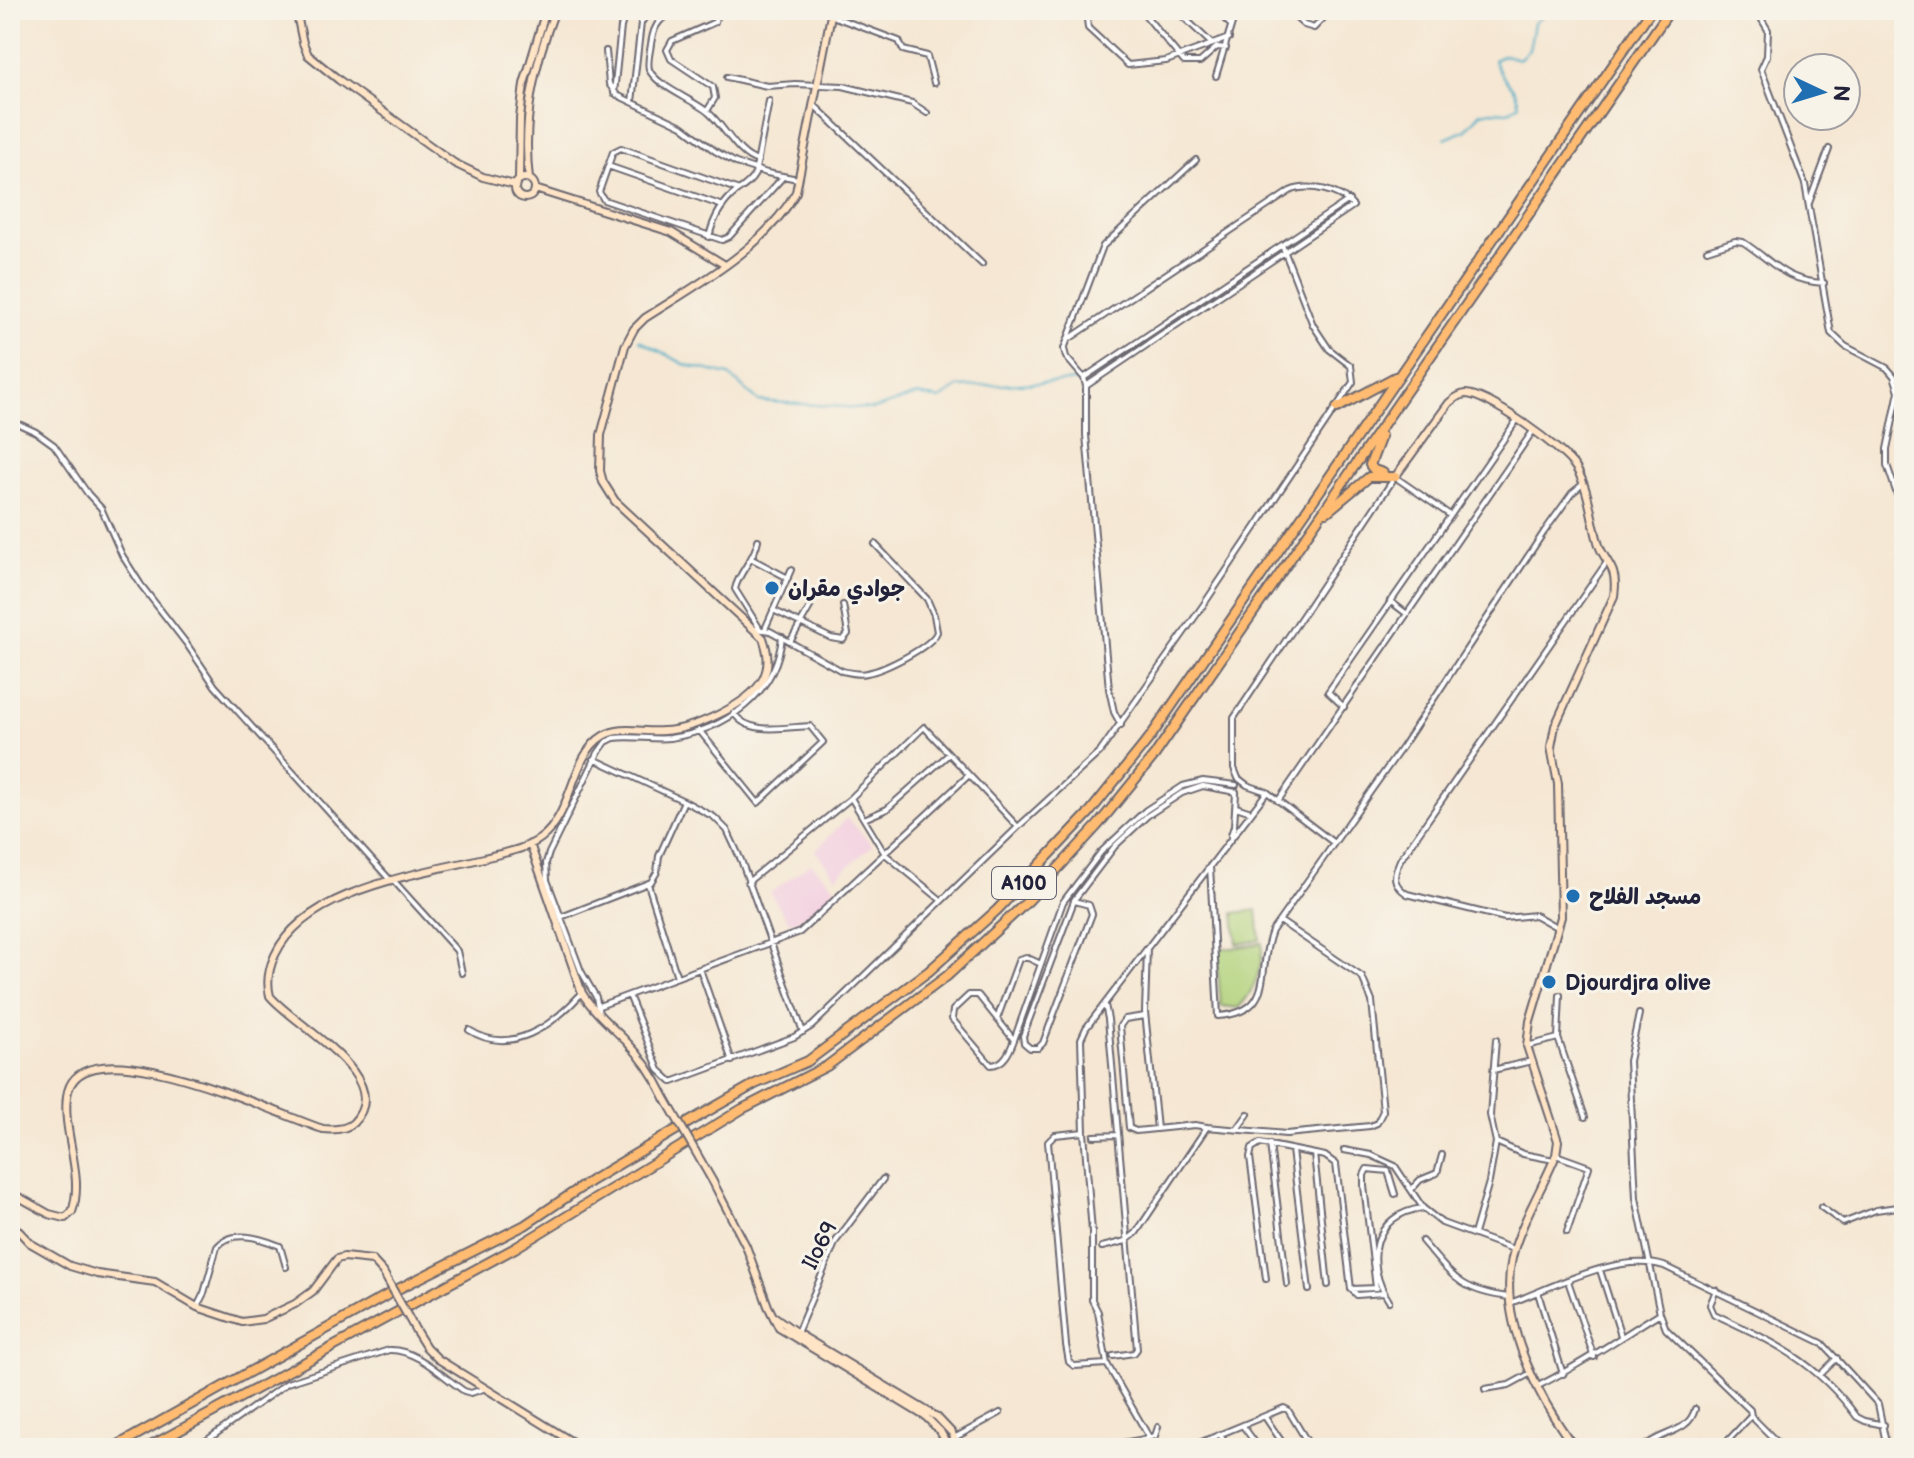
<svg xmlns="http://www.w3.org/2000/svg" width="1914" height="1458" viewBox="0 0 1914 1458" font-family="'Balsamiq Sans','Playpen Sans Arabic',sans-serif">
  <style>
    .built { fill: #f3cfe0 }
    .green { fill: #b0d179; stroke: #697a5a; stroke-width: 2 }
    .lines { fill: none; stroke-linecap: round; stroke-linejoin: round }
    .stream { stroke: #46aac6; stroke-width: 2 }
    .street-casing { stroke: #6c6770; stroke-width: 8 }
    .secondary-casing { stroke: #6c6770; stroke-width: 10 }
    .highway-casing { stroke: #6c6770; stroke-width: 12 }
    .street { stroke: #fff; stroke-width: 4 }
    .secondary { stroke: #ffe4c6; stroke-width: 6 }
    .highway { stroke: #febb71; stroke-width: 8 }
    .secondary-bridge-casing { stroke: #6c6770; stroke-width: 10; stroke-linecap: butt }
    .secondary-bridge { stroke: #ffe4c6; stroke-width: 6 }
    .poi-dot { fill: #1f6fb2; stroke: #f7f3e8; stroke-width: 3 }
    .labels { text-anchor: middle; stroke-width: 6; stroke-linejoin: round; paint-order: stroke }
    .shield { fill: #f7f3e8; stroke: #62616f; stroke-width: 2 }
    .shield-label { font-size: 20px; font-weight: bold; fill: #22223b }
    .poi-label { font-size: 22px; font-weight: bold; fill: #22223b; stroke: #f7f3e8; text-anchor: start }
    .street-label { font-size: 22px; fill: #22223b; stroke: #f7f3e8 }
  </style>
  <rect width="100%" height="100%" fill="#f7f3e8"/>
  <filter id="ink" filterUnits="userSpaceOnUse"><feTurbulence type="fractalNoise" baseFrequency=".0125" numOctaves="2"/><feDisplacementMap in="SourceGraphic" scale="16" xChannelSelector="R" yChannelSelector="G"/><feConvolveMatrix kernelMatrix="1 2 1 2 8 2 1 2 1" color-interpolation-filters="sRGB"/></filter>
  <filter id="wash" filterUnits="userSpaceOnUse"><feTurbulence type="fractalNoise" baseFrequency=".006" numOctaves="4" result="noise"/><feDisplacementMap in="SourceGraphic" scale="32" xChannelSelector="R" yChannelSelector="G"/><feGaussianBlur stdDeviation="1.8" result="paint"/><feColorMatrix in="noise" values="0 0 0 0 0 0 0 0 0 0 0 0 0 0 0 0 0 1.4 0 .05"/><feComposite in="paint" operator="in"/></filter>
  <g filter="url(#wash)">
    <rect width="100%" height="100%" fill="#f5e7d3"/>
    <path class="built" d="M847,818L873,845L836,877L815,851Z
      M811,863L835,887L829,898L796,922L788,921L770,893Z"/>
    <path class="green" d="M1257,910L1260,940L1237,944L1234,913Z
      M1262,943C1263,966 1255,992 1238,1008L1221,1006L1216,948H1232Z"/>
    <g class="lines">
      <path class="stream" d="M1445,139L1466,130L1481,113L1491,111L1508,112L1519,105C1516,83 1501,83 1494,60L1505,55L1519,59L1529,50L1534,23L1547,14L1560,10
        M639,340L686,365L729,375L758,401L874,409L917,395L940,399L959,387L1078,381"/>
    </g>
  </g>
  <g filter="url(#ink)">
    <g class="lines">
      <defs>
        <path id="street" d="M681,10C661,17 654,22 651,44C650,52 647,62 649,69C654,85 696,101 709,113C725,127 738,156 758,161
          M1086,10L1088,28L1128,65L1166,61L1229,38
          M1141,10L1184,62H1200L1217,47L1226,48
          M1176,10L1212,44
          M1215,10L1231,25
          M1287,10L1304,25L1314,28L1331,10
          M1756,10L1768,30L1767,56L1761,69L1805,184L1831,333L1845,346L1887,368L1894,376L1899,391L1887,449V465L1904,515
          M832,16L899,41L903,50L927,56L934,83
          M606,51L609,84L617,95L682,126L715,151L736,163L767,173L798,179
          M1216,76L1236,10
          M727,77L767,86L795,84L843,86L912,103L927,113
          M614,93L621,27L626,10
          M632,102L641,23L650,10
          M815,106L982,264
          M707,111L715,98L713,87L671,59L667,50L672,41L715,22L717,10
          M608,166L723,206
          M739,190L621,148L613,152L599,192L604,200L722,240L729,237L783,177
          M1809,203L1829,149
          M709,237C713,220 722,203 736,192C744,186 750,183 755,174L769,101
          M1707,250L1735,241L1743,242C1774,262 1783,281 1824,283
          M1069,339L1290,191C1309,183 1340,190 1353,206L1086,386
          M1085,377L1349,200
          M10,420L36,432L54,445L88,494L101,508L122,555L141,585L186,643L215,686L391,881
          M758,540C755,559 739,571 735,589L760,629
          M752,559L788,578
          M1390,601L1407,614
          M773,610L831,638L843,640L848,634L843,605
          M756,629L770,631L842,671C851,673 859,675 867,673C884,670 931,647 937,632L934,615L927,599L875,544
          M765,629L791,570
          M790,642L810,607
          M1344,707L1328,692L1517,420
          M1121,725L1114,712L1109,689L1086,435V386L1084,378L1066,357L1064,349L1103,246L1196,160
          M699,730L758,803L823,742L810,726C786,727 748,736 734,713
          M594,759L684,801L714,817L727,830L741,860L803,1032
          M851,798L885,854L941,900
          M1278,801L1533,431
          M1236,807L1251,812
          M864,819L887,809L949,754
          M1231,835L1234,826L1236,793
          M1334,843L1267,792L1247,785L1238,778L1234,768V718L1395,477L1450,515
          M1210,866L1218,1016C1277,1012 1256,970 1272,931L1402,747L1544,532L1572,493L1583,484
          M394,881L457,951L462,973
          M748,882L851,798L924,727L1018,827
          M648,884L677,977
          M1074,900L1115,846L1147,816L1182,793L1203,786L1236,792
          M1074,901L1089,905L1092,914L1043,1043L1038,1048H1030L1024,1043L1023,1036Z
          M561,917L651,882L657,872L659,856L684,801
          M1558,928L1535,915L1505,918L1407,894C1392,884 1393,876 1400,860L1607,562
          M1147,948L1145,1012L1157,1129
          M700,969L732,1061
          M629,995L659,1070L672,1082L794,1037L812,1026L1018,827L1100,752L1204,604L1353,382L1351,366L1329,349L1313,325L1282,245
          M1560,995L1558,1038L1585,1117
          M1105,1005L1108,1019L1137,1349L1134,1353L1113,1356
          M599,1006L800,932L968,776
          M599,1014L596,997L581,971L547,880L546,863L549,853L598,753L606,742L614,738C632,735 652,740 670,738C725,730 776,695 782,637
          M1639,1014L1629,1061L1636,1198L1660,1313L1666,1329L1750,1410L1751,1416L1721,1448
          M1145,1016L1125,1019L1120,1026L1129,1128L1136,1131L1195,1125L1207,1127
          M997,1019L1019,959L1026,957L1041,964
          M469,1030C511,1057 553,1025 581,994
          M1014,1040C1010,1051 1004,1065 991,1065L952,1019L953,1010L969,995H978L1014,1040L1063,902L1101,852L1146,810L1183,786L1203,781L1236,785
          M1527,1046L1558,1038
          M1493,1070L1532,1061
          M1238,1128L1248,1114
          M1084,1132L1055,1135L1048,1142L1066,1345L1069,1362L1074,1366L1107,1364
          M1094,1136L1118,1135
          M1496,1142L1523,1154L1554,1160
          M1270,1144L1287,1284
          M1292,1150L1309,1290
          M1344,1150L1371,1155L1395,1166L1423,1208L1442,1223L1513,1249
          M1314,1154L1328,1285
          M1556,1155L1589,1167L1567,1232
          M1411,1190L1420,1180L1437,1173L1442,1155
          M1821,1207L1843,1223L1876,1210L1904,1206
          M1474,1234L1489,1182L1496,1142L1490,1115L1496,1040
          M1422,1241C1453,1277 1460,1291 1509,1297
          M1102,1247L1126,1241L1136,1233L1207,1127L1286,1134L1370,1126L1377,1123L1383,1111L1372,1001L1362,977L1280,921
          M1600,1270L1621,1336
          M1266,1279L1250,1157L1252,1148L1260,1143L1325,1156L1336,1164L1351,1289
          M1568,1281L1594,1357
          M1376,1288L1364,1186V1175L1367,1169L1388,1171L1395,1194
          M1351,1289L1357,1295L1384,1293
          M1351,1289L1377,1288
          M1716,1290L1710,1305L1714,1314C1774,1342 1817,1362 1857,1417L1865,1421L1884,1425
          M1538,1293L1563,1374
          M1389,1301C1364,1263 1372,1214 1423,1208
          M1510,1303C1554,1287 1617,1252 1664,1266L1822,1343L1878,1404L1887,1448
          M197,1307L204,1293L217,1247C231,1229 261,1238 280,1246L286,1267
          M797,1333L836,1241L883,1179
          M1820,1375L1837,1358
          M1538,1386C1581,1365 1619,1338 1660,1313
          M1485,1389L1509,1385L1531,1373
          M1751,1416L1783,1448
          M1265,1417L1286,1448
          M1243,1426L1259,1448
          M1220,1435L1231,1448
          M1149,1437L1107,1364L1098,1312L1092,1300V1232L1084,1132L1081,1039L1086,1028L1267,792
          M954,1438L1000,1413
          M1058,1445C1090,1447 1124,1445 1155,1436L1158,1427
          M196,1448L287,1383L389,1350C416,1349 442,1376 464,1391L471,1393L483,1389
          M1187,1448L1284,1408L1288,1410L1311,1448
          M1643,1448C1659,1431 1689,1434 1695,1409"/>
        <path id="secondary" d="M296,10L303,43L308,55L339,80L454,163L483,177L515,185
          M515 188a10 10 0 1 1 20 0a10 10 0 1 1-20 0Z
          M519,179L520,118L524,84L546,10
          M529,179C522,120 534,65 555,10
          M535,189L671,232L725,265
          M1395,477L1449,403C1454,399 1458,395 1465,394C1487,393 1564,449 1576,468C1590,491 1591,520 1599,545C1602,555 1610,563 1613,572C1616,580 1615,588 1614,596L1555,726L1551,747L1558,784L1561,917L1530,1021L1527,1046L1558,1141L1556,1155C1543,1187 1519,1226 1512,1258C1498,1321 1538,1398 1575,1448
          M530,844L582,993C593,1011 610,1025 625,1040C642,1057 655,1077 665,1098
          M713,1182L746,1246L768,1306L779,1328L926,1417L940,1431L949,1448
          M10,1192L49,1214L65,1218L72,1212C85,1175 62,1134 67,1096C78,1018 283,1117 323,1129C333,1130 345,1130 353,1123C398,1078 292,1024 270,996C266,981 269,968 275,955C305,889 420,874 484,858C502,853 525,850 541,838C573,815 571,755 603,736C622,725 643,733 663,731C692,730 749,705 763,679C770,665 768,652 763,638L615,501L603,482L600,471L601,435L625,346L634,329L645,318C698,284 764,249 796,192L832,10
          M10,1222L30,1243L70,1266L97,1274L155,1282L197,1307L242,1322L263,1319L295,1304L313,1291L337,1259L344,1257L372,1260L383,1272
          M775,1317L797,1333L937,1417L952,1433L958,1448
          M416,1331L426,1347L438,1359L582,1448"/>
        <path id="highway" d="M1337,408L1395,377
          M1381,436L1370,465L1374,470L1383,473
          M1327,512L1369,477H1395
          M113,1448L398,1289L525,1225L592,1180L701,1115L755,1084L808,1061L929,971L997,910L1089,813L1151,736L1651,10
          M147,1448L515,1248L742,1109L827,1066L947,976L1029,900L1098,825L1154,756L1670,10"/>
      </defs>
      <use href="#street" class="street-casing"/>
      <use href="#secondary" class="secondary-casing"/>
      <use href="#highway" class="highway-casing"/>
      <use href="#street" class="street"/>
      <use href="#secondary" class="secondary"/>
      <use href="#highway" class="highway"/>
      <defs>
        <path id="secondary-bridge" d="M665,1098L713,1182
          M383,1272L416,1331"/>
      </defs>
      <use href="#secondary-bridge" class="secondary-bridge-casing"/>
      <use href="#secondary-bridge" class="secondary-bridge"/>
    </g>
  </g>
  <g class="poi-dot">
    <circle cx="772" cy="588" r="8"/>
    <circle cx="1573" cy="896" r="8"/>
    <circle cx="1549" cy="982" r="8"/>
  </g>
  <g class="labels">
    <rect class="shield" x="992" y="867" width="64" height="32" rx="6"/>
    <g class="shield-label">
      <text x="1024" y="890">A100</text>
    </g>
    <g class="poi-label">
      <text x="788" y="596">جوادي مقران</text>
      <text x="1589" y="904">مسجد الفلاح</text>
      <text x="1565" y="990">Djourdjra olive</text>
    </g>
    <g class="street-label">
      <text transform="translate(819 1245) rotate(-63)" y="8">Ilo69</text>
    </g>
  </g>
  <rect width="1914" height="1458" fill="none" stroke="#f7f3e8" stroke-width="40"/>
  <g transform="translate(1822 92) rotate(94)"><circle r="38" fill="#f7f3e8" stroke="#a29fa3" stroke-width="2"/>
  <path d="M0-6L14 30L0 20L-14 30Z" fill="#1f6fb2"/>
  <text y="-12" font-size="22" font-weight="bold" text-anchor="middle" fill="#22223b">N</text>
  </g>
</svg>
